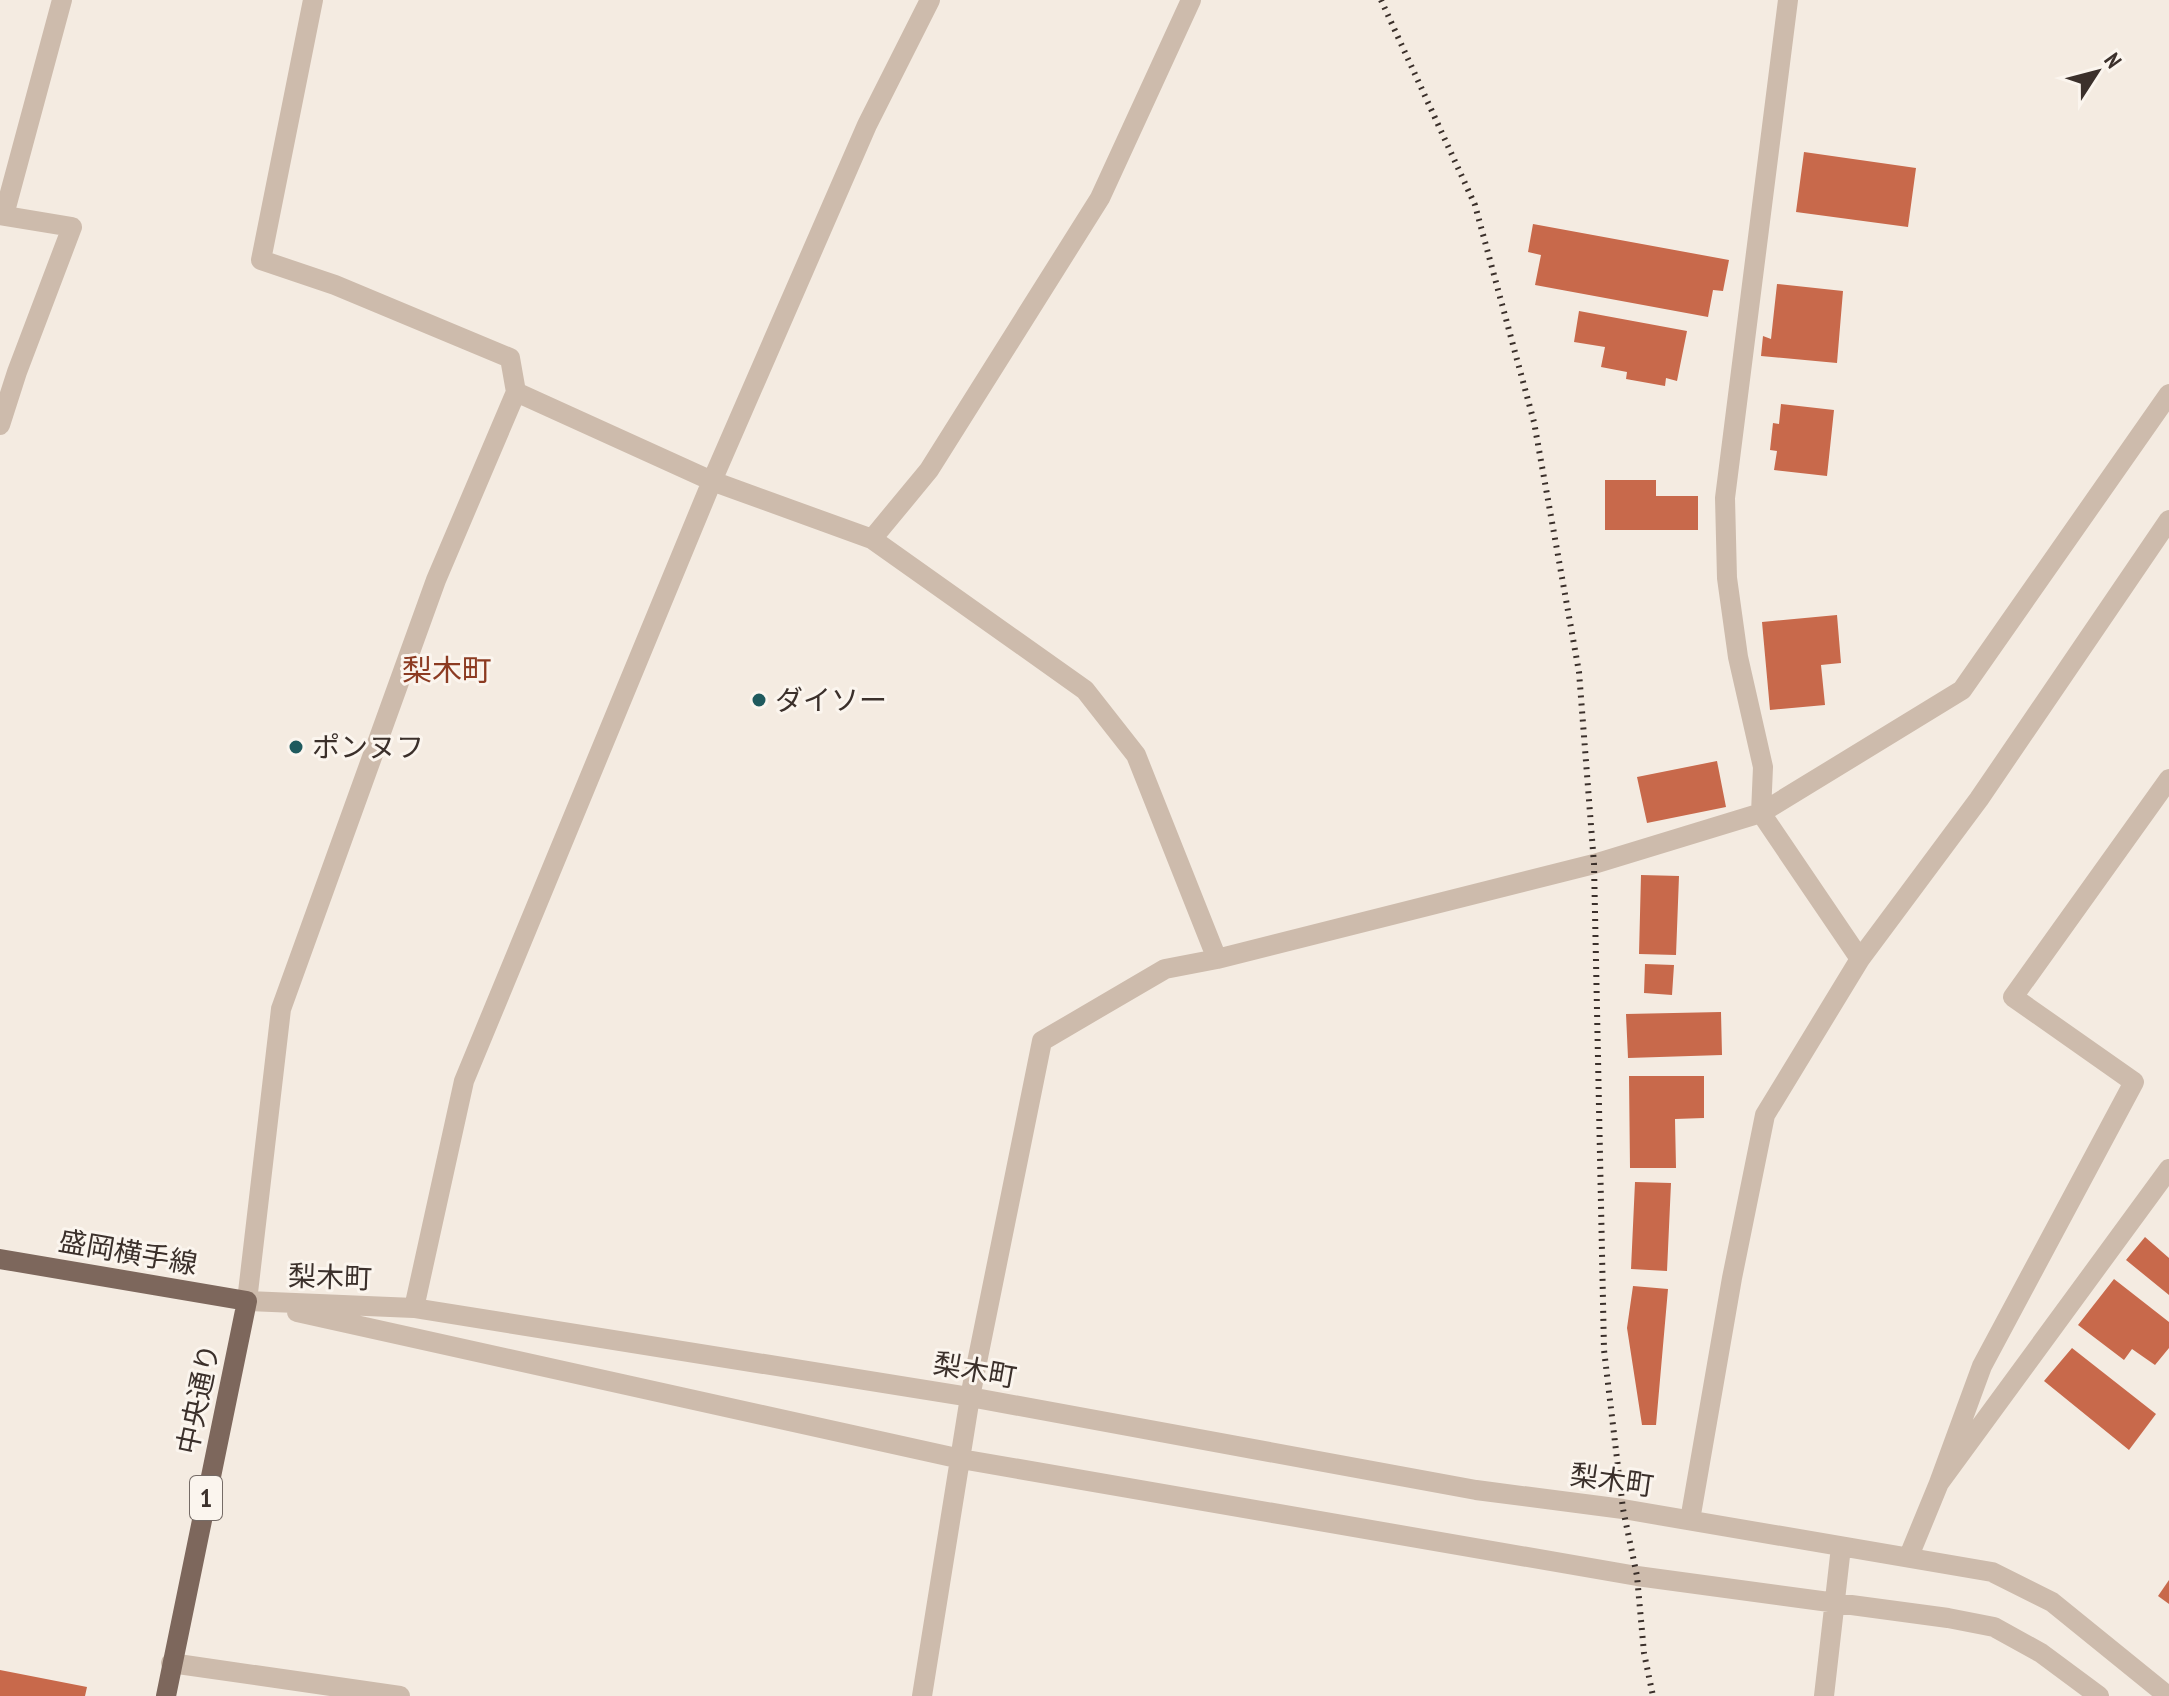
<svg xmlns="http://www.w3.org/2000/svg" width="2169" height="1696" viewBox="0 0 2169 1696" font-family="'PT Sans Narrow','Noto Sans JP',sans-serif">
  <style>
    .building { fill: #c8694b }
    .lines { fill: none; stroke-linecap: round; stroke-linejoin: round }
    .minor { stroke: #cdbbac; stroke-width: 20 }
    .major { stroke: #7d675c; stroke-width: 20 }
    .rail { stroke: #3b302b; stroke-width: 6; stroke-dasharray: 2 6; stroke-linecap: butt }
    .poi-dot { fill: #1f5a5e; stroke: #fbf5ee; stroke-width: 3 }
    .labels { text-anchor: middle; stroke-width: 6; stroke-linejoin: round; paint-order: stroke }
    .shield { fill: #fbf5ee; stroke: #756b66; stroke-width: 2 }
    .shield-label { font-size: 26px; font-weight: bold; fill: #3b302b }
    .poi-label { font-size: 28px; fill: #3b302b; stroke: #fbf5ee; text-anchor: start }
    .street-label { font-size: 28px; fill: #3b302b; stroke: #fbf5ee }
    .neighbourhood-label { font-size: 30px; fill: #8c3b22; stroke: #fbf5ee }
  </style>
  <rect width="100%" height="100%" fill="#f4ebe1"/>
  <path class="building" d="M1804,152L1916,168L1908,227L1796,212Z
    M1533,224L1729,260L1723,291L1713,290L1708,317L1535,285L1541,255L1528,252Z
    M1777,284L1843,291L1837,363L1761,356L1763,336L1771,339Z
    M1579,311L1687,331L1677,381L1666,378L1665,386L1626,379L1627,372L1601,367L1605,347L1574,342Z
    M1781,404L1834,410L1827,476L1774,470L1777,451L1770,450L1773,423L1779,424Z
    M1605,480H1656V496H1698V530H1605Z
    M1837,615L1841,663L1821,665L1825,705L1770,710L1762,622Z
    M1717,761L1726,807L1647,823L1637,777Z
    M1641,875L1679,876L1676,955L1639,954Z
    M1645,964L1674,965L1672,995L1644,993Z
    M1721,1012L1722,1055L1628,1058L1626,1014Z
    M1629,1076H1704V1118L1675,1119L1676,1168H1630Z
    M1635,1182L1671,1183L1667,1271L1631,1269Z
    M2145,1237L2169,1258V1295L2126,1260Z
    M2114,1279L2169,1322V1348L2155,1365L2132,1349L2124,1360L2078,1325Z
    M1633,1286L1668,1289L1656,1425H1642L1627,1328Z
    M2072,1348L2156,1414L2129,1450L2044,1381Z
    M2169,1580V1604L2158,1596Z
    M0,1670L87,1687L85,1696H0Z"/>
  <g class="lines">
    <path class="minor" d="M313,0L261,260L335,285L510,358L516,392
      M1788,0L1725,498L1727,578L1738,657L1763,767L1761,813L1860,959
      M0,215L72,227L17,372L0,425
      M4,215L62,0
      M872,539L1085,690L1136,755L1217,959
      M247,1301L414,1308L970,1397L1476,1490L1623,1509L1992,1572L2052,1602L2168,1696
      M247,1301L281,1009L436,580L516,392L712,481L872,539L929,470L1100,198L1191,0
      M414,1308L464,1081L712,481L867,125L930,0
      M297,1312L961,1459L1637,1576L1948,1618L1994,1627L2041,1653L2099,1696
      M1939,1483L1982,1366L2134,1082L2013,997L2169,779
      M1690,1520L1732,1278L1765,1115L1860,959L1979,799L2169,520
      M1909,1556L1939,1483L2169,1169
      M171,1663L400,1696
      M922,1696L970,1397L1042,1041L1165,969L1217,959L1594,864L1761,813L1962,690L2169,394
      M1824,1696L1841,1547"/>
    <path class="major" d="M0,1259L247,1301L166,1696"/>
    <path class="rail" d="M1381,0L1475,205L1534,422L1579,672L1594,864L1604,1350L1623,1509L1637,1576L1644,1653L1653,1696"/>
  </g>
  <g class="poi-dot">
    <circle cx="759" cy="700" r="8"/>
    <circle cx="296" cy="747" r="8"/>
  </g>
  <g class="labels">
    <rect class="shield" x="190" y="1476" width="32" height="44" rx="6"/>
    <g class="shield-label">
      <text x="206" y="1507">1</text>
    </g>
    <g class="poi-label">
      <text x="775" y="710">ダイソー</text>
      <text x="312" y="757">ポンヌフ</text>
    </g>
    <g class="street-label">
      <text transform="translate(128 1252) rotate(10)" y="10">盛岡横手線</text>
      <text transform="translate(330 1277) rotate(2)" y="10">梨木町</text>
      <text transform="translate(975 1370) rotate(10)" y="10">梨木町</text>
      <text transform="translate(198 1399) rotate(-78)" y="10">中央通り</text>
      <text transform="translate(1612 1480) rotate(8)" y="10">梨木町</text>
    </g>
    <g class="neighbourhood-label">
      <text x="447" y="681">梨木町</text>
    </g>
  </g>
  <g transform="translate(2097 72) rotate(54)" stroke="#fbf5ee" stroke-width="6" paint-order="stroke">
  <path d="M0-6L14 30L0 20L-14 30Z" fill="#3b302b"/>
  <text y="-12" font-size="22" font-weight="bold" text-anchor="middle" fill="#3b302b">N</text>
  </g>
</svg>
